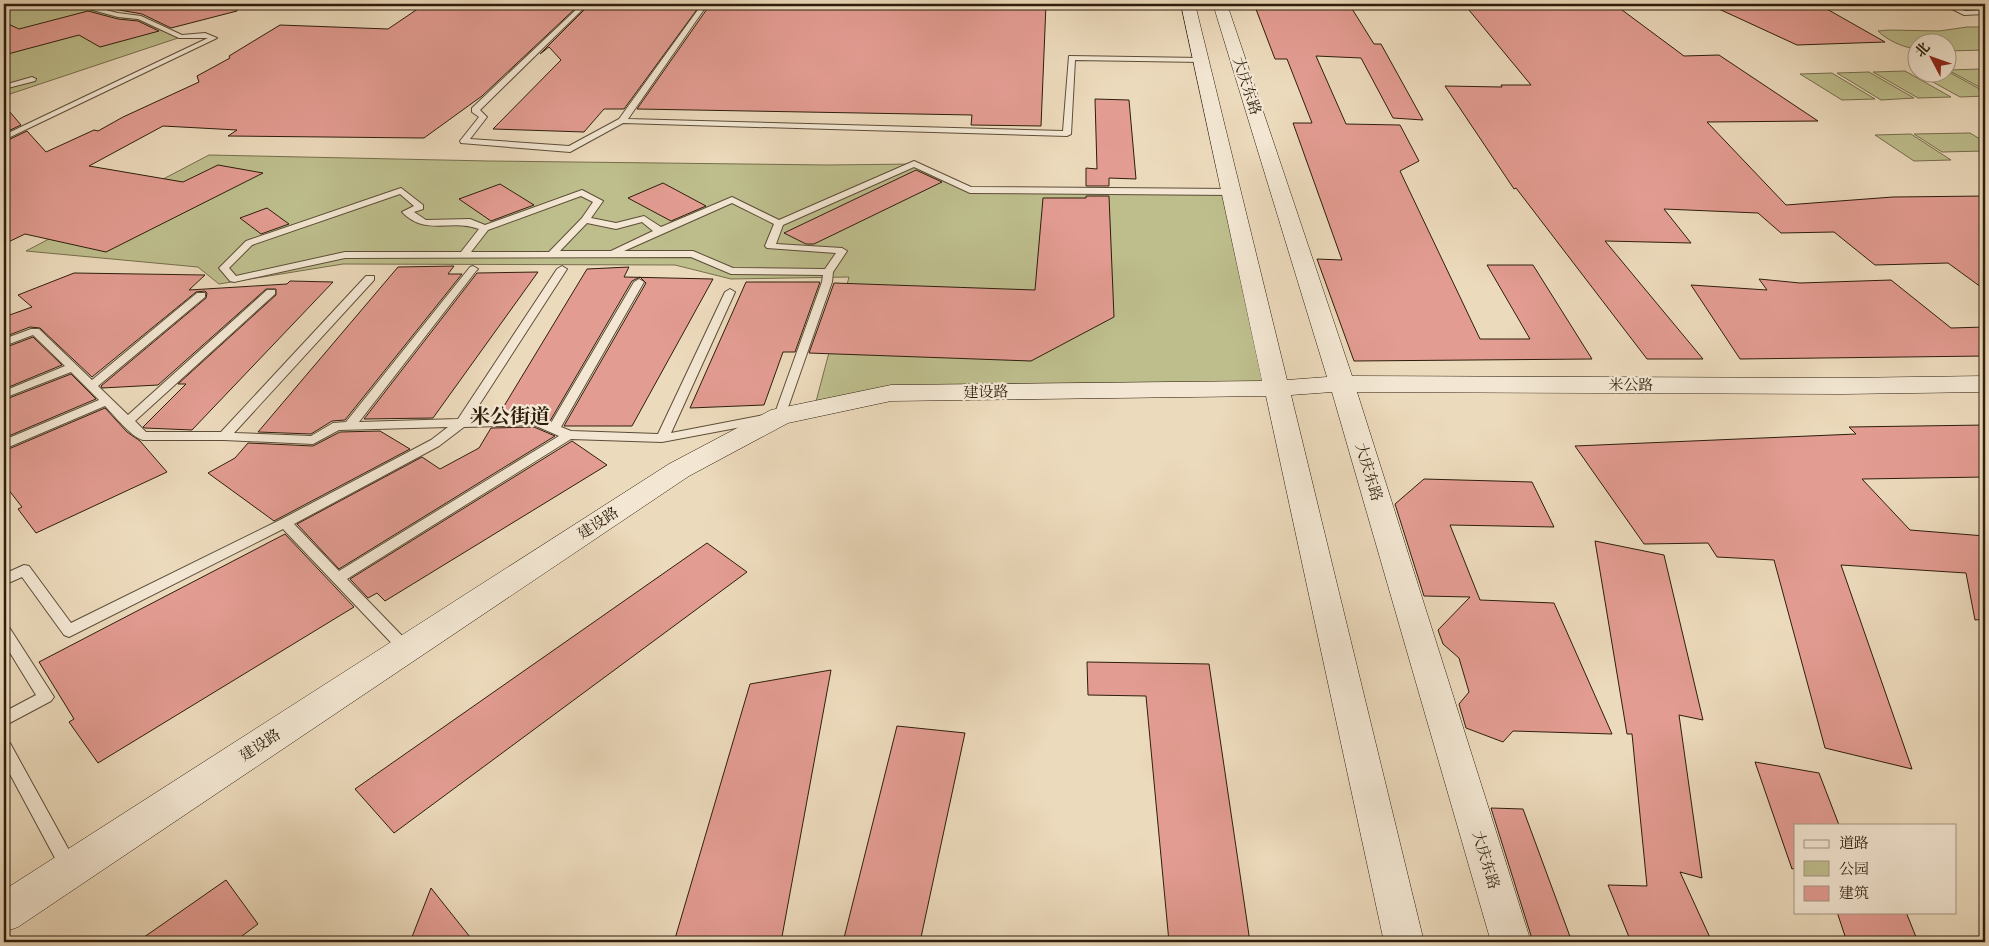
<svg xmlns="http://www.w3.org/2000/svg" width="1989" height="946" viewBox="0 0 1989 946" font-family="'IM FELL French Canon','Noto Serif SC',serif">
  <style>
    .green { fill: #bebe8d; stroke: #766e4c }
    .building { fill: #e39c92; stroke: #2d1e0c }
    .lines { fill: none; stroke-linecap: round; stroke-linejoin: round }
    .lane-casing { stroke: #5d4d38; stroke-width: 2 }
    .secondary-casing { stroke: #2d1e0c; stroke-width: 1 }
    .lane { fill: #f3e7d3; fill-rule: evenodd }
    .secondary { fill: #f3e7d3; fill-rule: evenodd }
    .labels { text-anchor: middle; stroke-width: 4.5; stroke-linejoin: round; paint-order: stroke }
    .street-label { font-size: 15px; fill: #2d1e0c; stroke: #f3e7d3 }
    .district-label { font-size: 20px; font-weight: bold; fill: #2d1e0c; stroke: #f3e7d3 }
  </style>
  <rect width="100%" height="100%" fill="#ecdabc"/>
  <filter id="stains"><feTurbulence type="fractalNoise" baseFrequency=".004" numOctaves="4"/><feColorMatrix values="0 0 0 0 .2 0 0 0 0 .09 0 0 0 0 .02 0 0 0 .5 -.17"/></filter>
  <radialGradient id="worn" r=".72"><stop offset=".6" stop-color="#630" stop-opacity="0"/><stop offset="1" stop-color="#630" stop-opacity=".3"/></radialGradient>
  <path class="green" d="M4,4C37,4 98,0 125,19L139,17L181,37L4,96Z
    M1967,27H1985V50L1947,51L1946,42H1916V49C1903,47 1888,41 1878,31L1889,30L1939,31Z
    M1980,69L1985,72V90L1948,70Z
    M1905,71L1951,97L1918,98L1873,72Z
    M1913,71H1916V72L1947,71L1985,92V96L1960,97Z
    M1869,72L1914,98L1881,100L1837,73Z
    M1832,73L1875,99L1842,100L1800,74Z
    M1970,133L1985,142V151L1942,152L1914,134Z
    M1911,134L1951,160L1914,161L1875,135Z
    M209,155L489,161L828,165L914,164L970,190L1232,192L1277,388L891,393L814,409L849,277L731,279L675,265L343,264L219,284L198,267L26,251Z"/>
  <path class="building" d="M115,4H236L237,11L171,28L142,14L102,7Z
    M425,4H580L482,96L424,138L228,136L237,130L163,126L89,166L183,182L218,165L263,173L106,252L25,234L4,244V142L27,131L46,152L94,130L98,131L123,117L199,82L197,76L230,58L229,56L280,25L388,29Z
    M590,4H1046L1041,126L971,125L972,115L637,109L707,9L706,6L701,4L624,109H604L584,132L493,129L561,60L549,47L540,54Z
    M1254,4H1349L1374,44H1381L1423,120L1393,118L1361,58L1316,56L1346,124L1400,125L1419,161L1400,171L1480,339H1530L1487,265H1533L1592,359L1354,361L1317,259L1342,260L1293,123H1312L1287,59H1275Z
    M1464,4H1614L1684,56L1719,55L1818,121L1707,122L1786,205L1893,197L1985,196V290L1948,263L1875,265L1834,232L1781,233L1758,213L1664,209L1691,243L1605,241L1703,359H1647L1516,188L1514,189L1445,86L1502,87L1501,85H1531Z
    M1708,4H1818L1885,42L1797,45Z
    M88,11L118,19L138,21L159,31L100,47L79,35L4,55V22L19,29Z
    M1095,99L1129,100L1136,179L1109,178V186H1086V168L1097,169Z
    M4,105L21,125L4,133Z
    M916,170L942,182L814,244H806L784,233Z
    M663,183L706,206L671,221L628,198Z
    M500,184L534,205L491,221L459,199Z
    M1086,196H1109L1114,317L1031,361L809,353L834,283L1035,290L1043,198H1086Z
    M267,208L289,224L261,234L240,218Z
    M454,266L448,274H462L345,420L332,421L311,434L258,432L398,267Z
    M629,267L624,277L713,279L632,426H564L646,283L640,277L632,281L550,421L535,415L498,416L587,269Z
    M538,272L433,418L364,419L477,273Z
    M74,273L205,275L189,290L287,284L290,281L333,282L192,430L145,428L143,427L186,384H178L276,295V289H266L158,385L102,388L101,386L206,298L207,293L205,291L196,292L92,377L40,328L30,327L4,337V317L32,307L18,295Z
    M1759,279L1800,283L1891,280L1951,328L1985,327V356L1740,359L1691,285L1767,290Z
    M746,282H820L795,352H783L764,405L690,408Z
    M33,337L62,365L4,389V348Z
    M71,374L96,399L4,438V400Z
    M105,408L127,432L140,441L167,472L36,533L18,509L22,507L4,484V451Z
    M1985,425V477L1862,479L1910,530L1985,536V619L1975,620L1966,573L1841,565L1912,769L1825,748L1774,560L1717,557L1708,543L1644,544L1575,446L1856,434L1849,427Z
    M534,427L555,436L339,569L297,524L422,457L440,469L479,448L491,428Z
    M380,431L410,449L274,521L208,473L235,458L248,443L313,446L340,432Z
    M572,441L607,465L385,601L377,593L368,598L350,579Z
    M1424,479L1532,482L1554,527L1450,525L1480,600L1554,603L1612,734L1513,731L1503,742L1466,728L1459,704L1469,692L1459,658L1443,644L1438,630L1470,597L1424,596L1395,504Z
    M285,534L354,607L98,763L69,722L74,719L39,662Z
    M1595,541L1664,555L1703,720L1679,715L1702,878L1680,872L1712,942H1631L1608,885L1647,886L1632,734H1627Z
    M707,543L747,572L394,833L355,789Z
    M1087,662L1209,664L1250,942H1169L1146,696L1088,695Z
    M831,670L781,942H674L750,684Z
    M897,726L965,733L920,942H843Z
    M1755,762L1819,773L1839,825H1795V868L1792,869Z
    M1491,808L1523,809L1572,942H1533Z
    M226,880L258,924L234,942H137Z
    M431,888L474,942H410Z
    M1837,912H1906L1918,942H1847Z"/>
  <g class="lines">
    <defs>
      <path id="lane" d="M71,4H81L118,13L141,16L182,35L205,33L217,38L4,140V135L208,38H179L138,19L118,17Z
        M582,4H588L480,110L487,117L470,139L569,146L619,119L700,7L702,6L705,8L628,119L1063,131L1069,56L1201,58L1205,60L1201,62L1075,60L1071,134L1067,136L623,123L570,152L461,143L460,141L479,117L472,112V108Z
        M1942,4H1950L1965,11L1985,10V14L1964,15Z
        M32,77L36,79L35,81L4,89V85Z
        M914,161L971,187L1232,189L1236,192L1232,195L970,193L914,167L783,225L776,244L842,248L847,251L833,272L832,282L784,419L662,442L571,439L347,579L411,645L413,649L411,653L406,655L401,653L283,529L69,637L64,635L22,577L4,585V574L24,565L29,566L71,623L280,520L431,440L448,427L339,430L313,444L224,440H143C131,437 114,415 105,406L4,449V440L99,400L71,372L4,398V391L65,366L33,335L4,346V339L31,329H39L92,380L197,293H205V297L98,386L128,415L267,290H275V294L135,421L146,432H221L366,276H374V280L234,433L311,436L333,423L346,422L470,267L473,266L478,269L476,271L359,422L458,419L557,269L562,266L567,269L470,419L535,417L551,423L634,282L639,279L644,282L561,427L571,431L658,434L725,292L730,289L735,292L671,433L775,413L822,282L823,275L731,274L691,257L345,258L234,282L230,281L219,268L246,241L401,188L423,205V209L414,212L426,220L470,219L485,225L582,190L603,201L591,218L616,223L644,216L661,227L732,197L779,220ZM400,194L414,206L402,212C426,237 451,218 479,229L461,252H345L236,276L229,268L252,245ZM581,196L593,202L582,218L549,252H471L488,230ZM732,203L774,224L765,246L767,248L836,253L825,269L733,268L693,251H624ZM642,222L653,231L611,251H560L587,223L616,229ZM534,425L559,436L339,571L294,524L439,446L464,427Z
        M4,625L9,627L54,697L51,701L4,726V712L36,695L4,643Z
        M4,741L10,743L75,861L78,867L75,873L69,875L63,873L4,763Z"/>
      <path id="secondary" d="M1181,4H1195L1287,380L1327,377L1213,4H1227L1352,376L1842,378L1985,376V392L1842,394L1357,392L1531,942H1491L1332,392L1291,395L1424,942H1384L1266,396L891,401L788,423L689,476L18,927L4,932V890L669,464L771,410L891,385L1262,381Z"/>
    </defs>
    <use href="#lane" class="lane-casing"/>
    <use href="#secondary" class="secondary-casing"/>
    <use href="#lane" class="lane"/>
    <use href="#secondary" class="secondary"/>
  </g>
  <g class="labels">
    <g class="street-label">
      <text transform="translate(1247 86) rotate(72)" y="5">大庆东路</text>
      <text x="1631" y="390">米公路</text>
      <text transform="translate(986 392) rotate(-1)" y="5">建设路</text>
      <text transform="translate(1369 472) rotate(73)" y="5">大庆东路</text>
      <text transform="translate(598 523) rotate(-33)" y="5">建设路</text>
      <text transform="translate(260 745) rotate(-33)" y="5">建设路</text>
      <text transform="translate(1486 860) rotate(73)" y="5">大庆东路</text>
    </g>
    <g class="district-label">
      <text x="510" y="423">米公街道</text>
    </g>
  </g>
  <rect width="1989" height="946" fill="none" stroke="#ecdabc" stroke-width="20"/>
  <rect x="5" y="5" width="1979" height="936" fill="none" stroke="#2d1e0c" stroke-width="2.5"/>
  <rect x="10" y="10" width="1969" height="926" fill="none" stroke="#2d1e0c"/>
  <rect x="1794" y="824" width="162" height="90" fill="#f3e7d3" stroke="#a49783"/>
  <rect x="1804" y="840" width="25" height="8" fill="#f3e7d3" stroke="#a49783"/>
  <text x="1839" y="848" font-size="15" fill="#2d1e0c">道路</text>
  <rect x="1804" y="861" width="25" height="15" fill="#bebe8d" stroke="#a49783"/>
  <text x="1839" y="874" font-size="15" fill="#2d1e0c">公园</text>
  <rect x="1804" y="886" width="25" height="15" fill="#e39c92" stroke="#a49783"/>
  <text x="1839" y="898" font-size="15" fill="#2d1e0c">建筑</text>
  <g transform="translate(1932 58) rotate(311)"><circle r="24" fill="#f3e7d3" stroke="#a49783"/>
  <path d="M0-4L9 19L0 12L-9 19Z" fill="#8f2418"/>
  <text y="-8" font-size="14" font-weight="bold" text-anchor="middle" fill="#2d1e0c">北</text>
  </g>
  <rect width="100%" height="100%" filter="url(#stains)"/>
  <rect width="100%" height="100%" fill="url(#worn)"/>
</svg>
